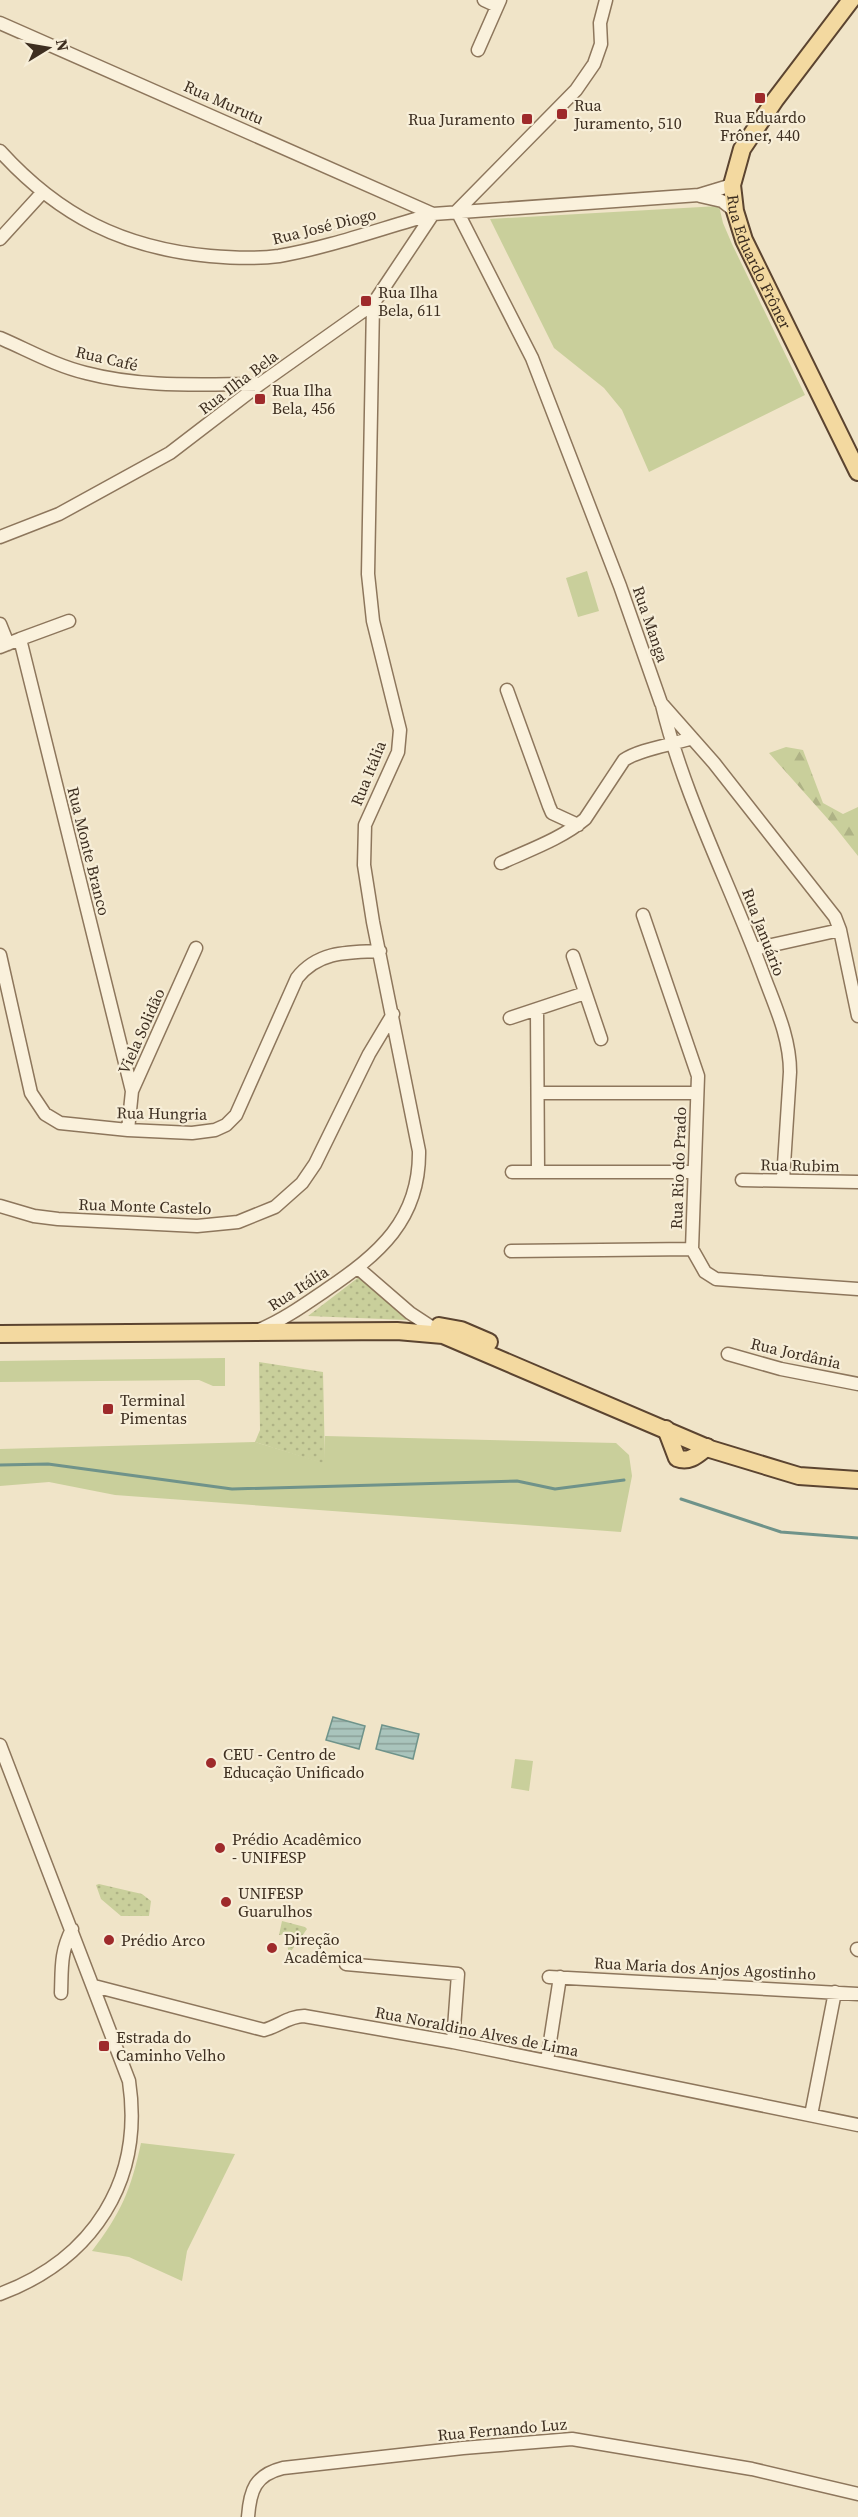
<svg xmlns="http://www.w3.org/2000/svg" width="858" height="2517" viewBox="0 0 858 2517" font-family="'Source Serif 4',serif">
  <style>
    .grass { fill: #c9cf9b }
    .forest { fill: url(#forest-firs) }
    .park { fill: url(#park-dots) }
    .water { fill: url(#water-rules); stroke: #6f938a; stroke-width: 1.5 }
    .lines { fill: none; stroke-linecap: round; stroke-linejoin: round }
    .stream { stroke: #6f938a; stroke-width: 3 }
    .minor-casing { stroke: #8d765c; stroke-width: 15 }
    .major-casing { stroke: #5b4430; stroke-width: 20 }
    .minor { stroke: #faf1dc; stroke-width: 12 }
    .major { stroke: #f3d9a0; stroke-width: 16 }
    .poi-dot { fill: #9e2a2b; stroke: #f7eed8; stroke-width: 2 }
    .labels { text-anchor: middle; stroke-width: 4.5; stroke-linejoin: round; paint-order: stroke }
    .street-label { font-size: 16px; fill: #3d2e20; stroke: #f7eed8 }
    .poi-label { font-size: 16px; fill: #3d2e20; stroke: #f7eed8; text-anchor: start }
  </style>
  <defs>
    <pattern id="forest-firs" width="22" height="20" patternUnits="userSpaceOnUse" patternTransform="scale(1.5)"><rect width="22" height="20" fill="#c9cf9b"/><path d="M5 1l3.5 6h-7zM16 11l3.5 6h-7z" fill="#aeb285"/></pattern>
    <pattern id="park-dots" width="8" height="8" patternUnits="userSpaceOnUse" patternTransform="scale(1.5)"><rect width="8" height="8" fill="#c9cf9b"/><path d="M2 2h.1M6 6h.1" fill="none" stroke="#aeb285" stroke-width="1.8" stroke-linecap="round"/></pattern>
    <pattern id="water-rules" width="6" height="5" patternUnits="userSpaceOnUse" patternTransform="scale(1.5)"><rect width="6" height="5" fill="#a9c4bc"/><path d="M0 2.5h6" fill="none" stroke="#8ba098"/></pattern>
  </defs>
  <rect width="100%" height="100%" fill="#f0e4c8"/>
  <path class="grass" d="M719,206L723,223L732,244L805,395L649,472L622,410L604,388L554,348L490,219Z
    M587,571L599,611L578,617L566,578Z
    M225,1358V1386H213L199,1380L0,1382V1361Z
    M325,1436L616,1443L629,1455L632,1476L621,1532L115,1495L49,1482L0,1486V1449L255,1442L324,1463Z
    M515,1759L533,1761L529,1791L511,1788Z
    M141,2143L235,2154L187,2251L182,2281L129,2257L92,2251C121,2213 131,2190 141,2143Z"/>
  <path class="forest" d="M786,747L803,750L823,803L843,814L858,807V856L835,827L769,753Z"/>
  <path class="park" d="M359,1277L407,1320L308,1316Z
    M259,1362L323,1372L325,1464L255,1442L260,1430Z
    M99,1884L142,1894L151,1901L149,1916H121L101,1899L96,1885Z
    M282,1921L305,1927L307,1929L289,1954L285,1934L279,1935Z"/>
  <path class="water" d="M333,1717L365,1726L359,1749L326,1740Z
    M382,1725L419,1734L413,1759L376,1749Z"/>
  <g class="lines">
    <path class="stream" d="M0,1465L48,1464L232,1489L517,1481L555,1489L624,1480
      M681,1499L781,1532L858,1538"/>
    <defs>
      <path id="minor" d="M484,0L497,6
        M0,23L433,214
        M478,50L500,0
        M0,151C59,216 123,248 210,256C233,258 257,259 279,256C331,247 382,228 433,214
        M700,196L722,201L735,211
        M457,211L532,358L620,586L661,703L714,763L835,917L840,930L858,1016
        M457,211L576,90L594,64L601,44L600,23L606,0
        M0,239L42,193
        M0,338C28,350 56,366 86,373C143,388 201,384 260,384
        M0,537L59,514L170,453L260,384L373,304L433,214L699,195L732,185
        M0,624L8,644
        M20,639L69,621
        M0,647L20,639L132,1091
        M507,690L549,806L552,813L578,825
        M662,705C684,796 729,882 762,971C774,1004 790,1036 790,1072L783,1180
        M501,863C529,850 561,839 585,819L624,760C640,749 672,745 692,738
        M643,915L698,1076L692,1249L705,1272L716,1279L858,1289
        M754,949L840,930
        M0,955L31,1093L45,1114L60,1123L128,1130L192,1133L215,1130L226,1125L236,1115L297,978C318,951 348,952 380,951
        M573,956L601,1039
        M537,1010L538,1172
        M510,1018L585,993
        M539,1093H697
        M128,1130L132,1091L196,948
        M512,1172H693
        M742,1180L858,1182
        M0,1206L34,1216L58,1219L197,1226L238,1222L275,1207L302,1183L315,1164L369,1054L393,1014
        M511,1251L692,1249
        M358,1268L410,1313L442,1334
        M259,1330C283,1320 304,1305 326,1290C379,1254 420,1220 419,1151L373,922L364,865L365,825L398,752L400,730L373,621L368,574L373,304
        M728,1354L781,1369L858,1384
        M0,1745L129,2081C144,2181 93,2259 0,2294
        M857,1949L858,1950
        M346,1964L458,1974L453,2042
        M549,1977L858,1994
        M94,1986L264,2030C279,2026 289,2016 304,2016L453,2042L858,2125
        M61,1993C62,1968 60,1953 72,1929
        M547,2061L560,1977
        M811,2115L835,1992
        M248,2517C250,2490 255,2475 283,2468L463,2448L572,2439L752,2469L858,2494"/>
      <g id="major">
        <path id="s1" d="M851,0L775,100L742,149L732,185L735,211L744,240L858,472"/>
        <path d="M439,1326L461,1330L489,1342"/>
        <path d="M0,1334L397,1331L443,1335L710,1449L799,1476L858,1480"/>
        <path d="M666,1429L677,1458C689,1463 697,1455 707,1447"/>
      </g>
    </defs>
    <use href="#minor" class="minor-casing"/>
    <use href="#major" class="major-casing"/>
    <use href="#minor" class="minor"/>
    <use href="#major" class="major"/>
  </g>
  <g class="poi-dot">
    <rect x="754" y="92" width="12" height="12" rx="3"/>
    <rect x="556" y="108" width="12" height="12" rx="3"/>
    <rect x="521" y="113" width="12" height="12" rx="3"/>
    <rect x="360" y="295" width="12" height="12" rx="3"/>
    <rect x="254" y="393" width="12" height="12" rx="3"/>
    <rect x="102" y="1403" width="12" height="12" rx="3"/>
    <circle cx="211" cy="1763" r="6"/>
    <circle cx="220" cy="1848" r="6"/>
    <circle cx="226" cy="1902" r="6"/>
    <circle cx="109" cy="1940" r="6"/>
    <circle cx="272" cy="1948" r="6"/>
    <rect x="98" y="2040" width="12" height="12" rx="3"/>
  </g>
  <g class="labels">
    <g class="street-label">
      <text transform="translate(224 102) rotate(24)" y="6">Rua Murutu</text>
      <text transform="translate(324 226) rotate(-14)" y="6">Rua José Diogo</text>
      <text dy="6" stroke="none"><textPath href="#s1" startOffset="304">Rua Eduardo Frôner</textPath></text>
      <text transform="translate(107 358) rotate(13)" y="6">Rua Café</text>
      <text transform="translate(238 382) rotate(-37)" y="6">Rua Ilha Bela</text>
      <text transform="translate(651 624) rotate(71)" y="6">Rua Manga</text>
      <text transform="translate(368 773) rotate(-68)" y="6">Rua Itália</text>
      <text transform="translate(89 851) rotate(76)" y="6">Rua Monte Branco</text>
      <text transform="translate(764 932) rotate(69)" y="6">Rua Januário</text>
      <text transform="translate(141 1031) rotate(-66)" y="6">Viela Solidão</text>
      <text transform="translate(162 1113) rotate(1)" y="6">Rua Hungria</text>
      <text transform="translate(800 1165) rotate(1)" y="6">Rua Rubim</text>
      <text transform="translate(678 1168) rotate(-88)" y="6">Rua Rio do Prado</text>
      <text transform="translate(145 1206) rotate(2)" y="6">Rua Monte Castelo</text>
      <text transform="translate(298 1288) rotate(-33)" y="6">Rua Itália</text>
      <text transform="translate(796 1353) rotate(13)" y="6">Rua Jordânia</text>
      <text transform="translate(705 1968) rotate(3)" y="6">Rua Maria dos Anjos Agostinho</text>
      <text transform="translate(477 2031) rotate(11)" y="6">Rua Noraldino Alves de Lima</text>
      <text transform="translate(502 2429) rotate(-5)" y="6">Rua Fernando Luz</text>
    </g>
    <g class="poi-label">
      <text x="574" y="111">Rua<tspan x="574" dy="18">Juramento, 510</tspan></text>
      <text x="760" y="123" text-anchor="middle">Rua Eduardo<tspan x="760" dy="18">Frôner, 440</tspan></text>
      <text x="515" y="125" text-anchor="end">Rua Juramento</text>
      <text x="378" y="298">Rua Ilha<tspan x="378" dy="18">Bela, 611</tspan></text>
      <text x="272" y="396">Rua Ilha<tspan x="272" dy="18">Bela, 456</tspan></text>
      <text x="120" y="1406">Terminal<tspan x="120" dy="18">Pimentas</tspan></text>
      <text x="223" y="1760">CEU - Centro de<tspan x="223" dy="18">Educação Unificado</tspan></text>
      <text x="232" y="1845">Prédio Acadêmico<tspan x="232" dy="18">- UNIFESP</tspan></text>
      <text x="238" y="1899">UNIFESP<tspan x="238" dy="18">Guarulhos</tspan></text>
      <text x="284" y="1945">Direção<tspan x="284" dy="18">Acadêmica</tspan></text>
      <text x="121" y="1946">Prédio Arco</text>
      <text x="116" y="2043">Estrada do<tspan x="116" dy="18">Caminho Velho</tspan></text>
    </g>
  </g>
  <g transform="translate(48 48) rotate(79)" stroke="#f7eed8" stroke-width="4.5" paint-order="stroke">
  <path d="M0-4.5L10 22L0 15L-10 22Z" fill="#3d2e20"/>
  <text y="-9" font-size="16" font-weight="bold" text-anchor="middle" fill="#3d2e20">N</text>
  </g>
</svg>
